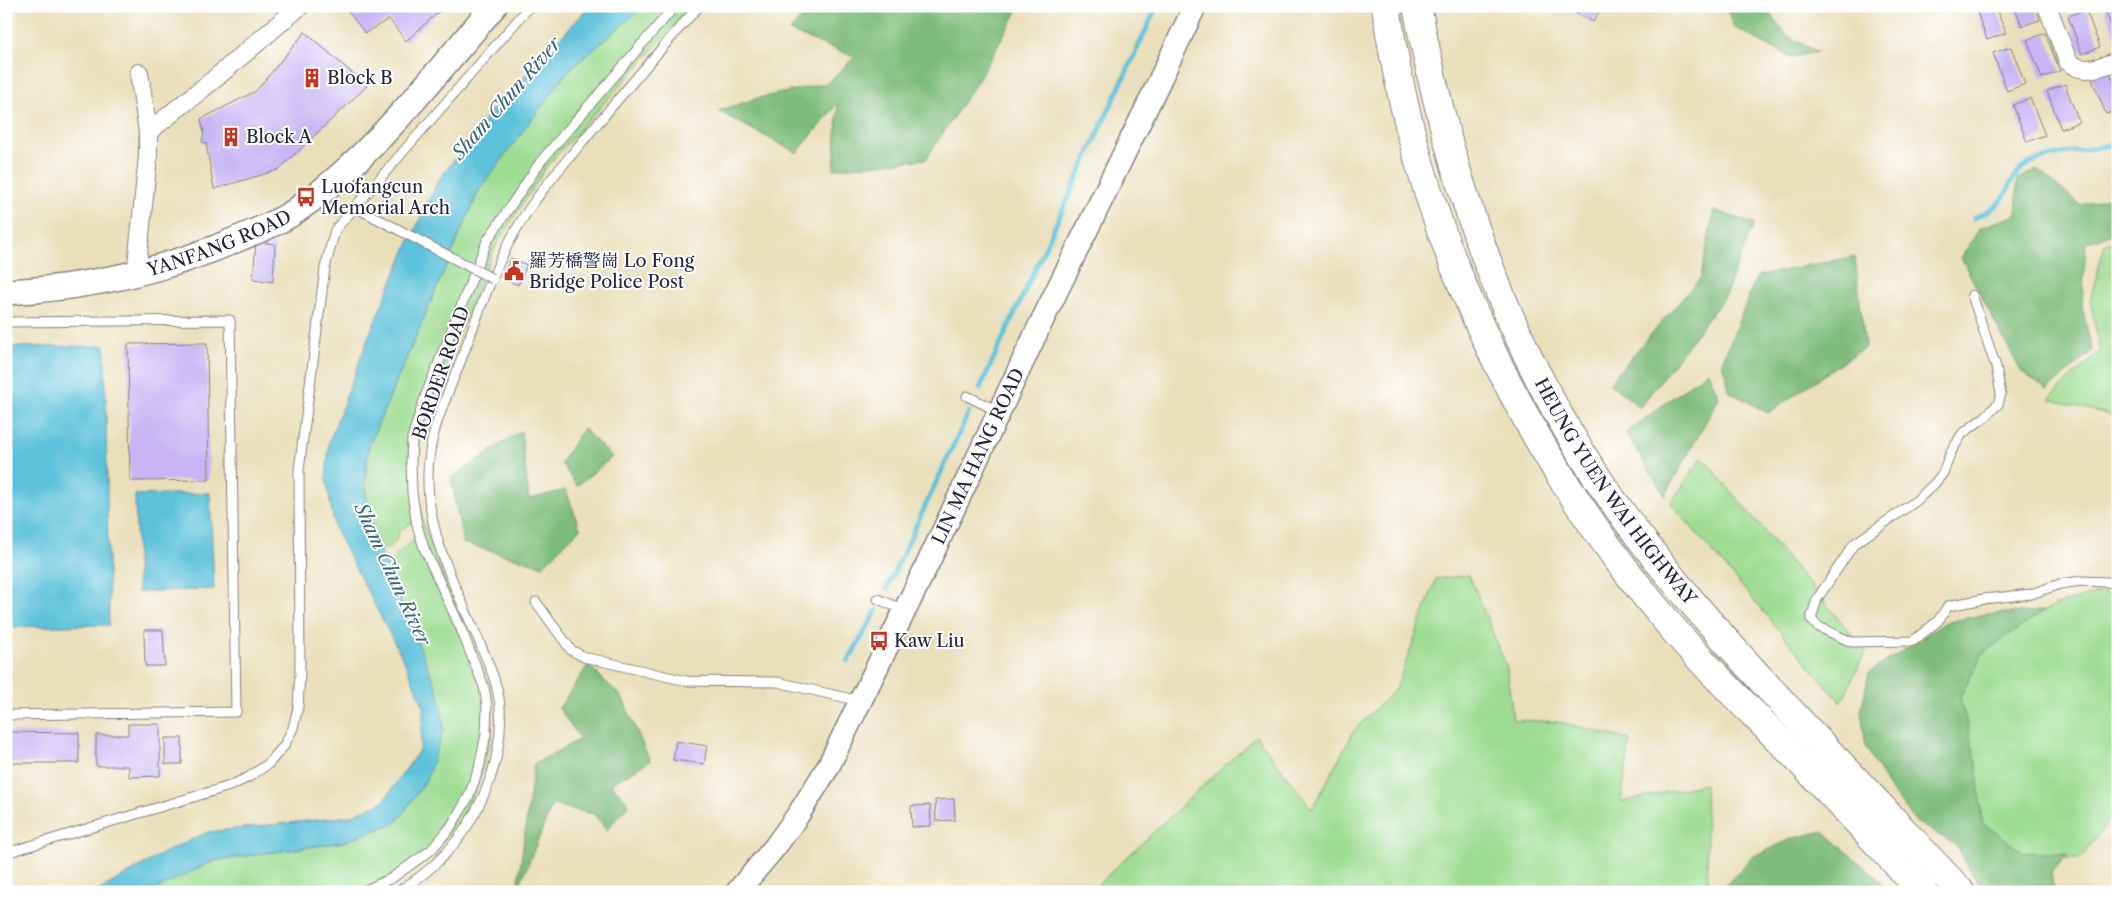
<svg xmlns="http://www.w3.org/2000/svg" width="2124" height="898" viewBox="0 0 2124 898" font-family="'Libre Caslon Text','Noto Serif SC',serif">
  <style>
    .green { fill: #9ddc92; stroke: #607f66 }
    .forest { fill: #7ebc7c; stroke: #506f5c }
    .water { fill: #5cc1da; stroke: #3f728a }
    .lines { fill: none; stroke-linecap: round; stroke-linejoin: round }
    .stream { stroke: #5cc1da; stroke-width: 5 }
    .building { fill: #c7b5f5 }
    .service-casing { stroke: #86807b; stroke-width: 11 }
    .minor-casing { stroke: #86807b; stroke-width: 20 }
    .tertiary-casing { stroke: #86807b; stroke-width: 25 }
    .secondary-casing { stroke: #86807b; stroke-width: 28 }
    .trunk-casing { stroke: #86807b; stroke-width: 30 }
    .service { stroke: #fff; stroke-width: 9 }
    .minor { stroke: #fff; stroke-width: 18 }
    .tertiary { stroke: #fff; stroke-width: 22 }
    .secondary { stroke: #fff; stroke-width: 25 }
    .trunk { stroke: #fff; stroke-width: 28 }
    .service-bridge-casing { stroke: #86807b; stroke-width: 11; stroke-linecap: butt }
    .service-bridge { stroke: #fff; stroke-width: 9 }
    .labels { text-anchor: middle; stroke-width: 4; stroke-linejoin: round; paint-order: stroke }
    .poi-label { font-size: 18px; fill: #22223b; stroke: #fff; text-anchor: start }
    .street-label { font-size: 18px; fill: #22223b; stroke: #fff }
    .water-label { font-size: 19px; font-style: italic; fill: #39627b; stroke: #fff }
  </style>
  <rect width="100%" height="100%" fill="#fff"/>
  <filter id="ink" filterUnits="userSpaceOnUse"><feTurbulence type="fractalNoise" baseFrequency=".02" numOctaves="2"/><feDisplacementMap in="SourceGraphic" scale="10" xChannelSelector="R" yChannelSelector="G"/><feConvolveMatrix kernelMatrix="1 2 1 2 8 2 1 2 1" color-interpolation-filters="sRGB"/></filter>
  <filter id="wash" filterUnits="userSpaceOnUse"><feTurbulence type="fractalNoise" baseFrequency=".0096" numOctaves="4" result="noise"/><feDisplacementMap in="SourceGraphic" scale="20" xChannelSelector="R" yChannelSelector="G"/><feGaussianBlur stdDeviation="1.12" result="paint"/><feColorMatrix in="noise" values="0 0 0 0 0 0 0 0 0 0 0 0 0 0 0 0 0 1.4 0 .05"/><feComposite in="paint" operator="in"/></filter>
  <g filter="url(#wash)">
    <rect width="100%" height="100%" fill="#eadfbb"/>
    <path class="green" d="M644,6H692L547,166L496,245L425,413L419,447L417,480L422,520L451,596L485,675L492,701L491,740L478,784L461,820L437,849L411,872L377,892H150L213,861L343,842L397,822L426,780L439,697L386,566C397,556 401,548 414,541L415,536L412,522L399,531L396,541L387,549H380C365,513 364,484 369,445L480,188L568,71Z
      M2118,241V417L2049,399L2100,351L2090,300L2105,244Z
      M1702,457L1866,651L1841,703L1671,503Z
      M1469,575L1507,668L1513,720L1561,722L1630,740L1621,802L1705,784L1708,882L1700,892H1090L1256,736L1312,809L1355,729L1396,689L1436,579Z
      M2101,592L2118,599V808L2081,858H2031L1983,827L1973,761L1956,697L1978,658L2008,631L2056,605Z"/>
    <path class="forest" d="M814,6H1020L981,75L926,159L834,169L838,103L797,153L718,111L754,99L827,83L855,57L789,31Z
      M1726,6H1764L1787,36L1818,52L1791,57L1733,27Z
      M2037,170L2081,205L2118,195V232L2086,243L2082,306L2092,351L2047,390L2021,371L1961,258L1980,228L2016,215L2018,179Z
      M1714,210L1754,224L1724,298L1640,407L1609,383L1701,277Z
      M1855,256L1865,347L1768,413L1730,392L1722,362L1757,276Z
      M1708,371L1719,398L1665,496L1626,433Z
      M583,428L612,457L577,486L561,463Z
      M521,431L529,499L566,490L580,529L543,566L463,543L451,478Z
      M2044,611L1983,653L1960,697L1976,760L1982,823L2023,852L2068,854L2051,872L2054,892H1987L1975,879L1956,845L1916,822L1887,785L1866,747L1861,711L1869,673L1944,623L1986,614Z
      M588,665L622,697L650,761L611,784L629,804L607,830L594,814L552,805L517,892L534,764L580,739L559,708Z
      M1823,831L1878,879L1889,892H1717L1729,882L1752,857L1791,839Z"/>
    <path class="water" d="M590,6H644L568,71L479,190L369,445L364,483L370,526L439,694L444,729L426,780L397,822L343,842L213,861L150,892H96L167,851L208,832L350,816L383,802L420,749L424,707L404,661L335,529L326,479L329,442L369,336L405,251L438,181L489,114Z
      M105,346L109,625L6,627V347Z
      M210,493L214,589L138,592L135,495Z"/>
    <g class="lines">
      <path class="stream" d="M1974,218C1982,214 1994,209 2000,202C2009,191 2012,175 2024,167C2043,153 2093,150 2118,143
        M980,388L1157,6
        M887,588L969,412
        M848,661L877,610"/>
    </g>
    <g id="blocks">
      <path class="building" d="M353,6H441L443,8L406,41L389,19L365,33L347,10Z
        M1577,6H1602L1593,22L1576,13L1579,8Z
        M1975,6H1995L2006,33L1987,40Z
        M2014,6H2035L2040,20L2022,26Z
        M2107,6H2118V43L2104,8Z
        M2086,10L2100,47L2082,54L2068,16Z
        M305,32L367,86L278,170L214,189L206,143L202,142L204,132L201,119L256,91Z
        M2045,33L2060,71L2042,78L2027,40Z
        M2011,47L2025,84L2007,91L1993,53Z
        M2109,70L2118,92V110L2106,114L2091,77Z
        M2065,84L2079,122L2061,129L2047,91Z
        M2030,98L2045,135L2027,142L2013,105Z
        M256,242L275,244L273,282L253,279Z
        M511,258L527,265L518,285L502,278Z
        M207,343L209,480L130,481L128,344Z
        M144,630H163L165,666H145Z
        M128,724H160V776L129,777V766H96V735H128Z
        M6,732L79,733V763H6Z
        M165,738H182V764H165Z
        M676,741L707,746L704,764L673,760Z
        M954,799L955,820L936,821L935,800Z
        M930,805L931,826L912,827L911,806Z"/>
    </g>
  </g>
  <g filter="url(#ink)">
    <use href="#blocks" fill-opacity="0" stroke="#86807b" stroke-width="1"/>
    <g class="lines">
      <defs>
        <path id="service" d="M1972,295L1996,367L2001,394L1998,404L1986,416L1962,434L1951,452L1943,473L1935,483L1916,501L1854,544L1817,599L1811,619L1817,626L1851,642L1913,641L1938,621L1948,606L1984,599L2031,594L2060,584L2081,581L2107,582L2118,585
          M6,322L230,320L236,712L6,715
          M967,396L998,411
          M878,599L904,610
          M536,602L571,650L584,657L686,681L777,682L860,701
          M6,853L230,786L249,777L268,764L284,746L293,728L298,707L300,671L299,470L325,268L335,230L530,6
          M361,892L392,878L431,850L450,828L468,798L479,768L486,734L487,705L484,687L461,629L424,548L417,525L412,493L411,462L412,438L425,397L487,241L541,161L675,6
          M397,892C435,870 464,838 482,799C496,769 504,732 499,699C496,679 487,660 479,641C453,581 419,520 430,451C435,420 450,389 461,360C478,315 493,269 517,228C538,192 566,162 592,130C627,89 662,47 699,6"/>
        <path id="minor" d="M2047,6L2068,61C2082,76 2102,66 2118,61
          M148,132L212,81L300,6
          M136,275L148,156V132L139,73"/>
        <g id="tertiary">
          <path id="s1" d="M737,892L775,847L798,815L828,767L929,561L1038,329L1146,109L1195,6"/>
        </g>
        <g id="secondary">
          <path id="s2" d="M6,292C89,288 165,271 240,238C261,229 283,221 301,207C373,156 436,73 494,6"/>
        </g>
        <g id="trunk">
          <path d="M1386,6C1417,234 1525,457 1674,630C1710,672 1750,710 1788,749C1834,796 1878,844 1923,892"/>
          <path id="s3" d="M1417,6C1448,172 1502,334 1596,476C1657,568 1732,649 1807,729C1859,783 1910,838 1961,892"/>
        </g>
      </defs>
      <use href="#service" class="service-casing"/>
      <use href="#minor" class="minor-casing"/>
      <use href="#tertiary" class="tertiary-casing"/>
      <use href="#secondary" class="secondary-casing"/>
      <use href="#trunk" class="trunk-casing"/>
      <use href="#service" class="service"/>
      <use href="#minor" class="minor"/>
      <use href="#tertiary" class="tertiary"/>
      <use href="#secondary" class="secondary"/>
      <use href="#trunk" class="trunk"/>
      <defs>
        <path id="service-bridge" d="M355,207L493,279"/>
      </defs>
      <use href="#service-bridge" class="service-bridge-casing"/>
      <use href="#service-bridge" class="service-bridge"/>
    </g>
  </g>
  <defs>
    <symbol id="building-bare" viewBox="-9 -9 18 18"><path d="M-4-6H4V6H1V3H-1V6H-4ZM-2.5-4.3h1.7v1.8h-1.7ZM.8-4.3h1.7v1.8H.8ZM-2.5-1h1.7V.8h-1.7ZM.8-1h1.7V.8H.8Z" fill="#c8321e" stroke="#fff" stroke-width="2.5" paint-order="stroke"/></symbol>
    <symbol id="bus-bare" viewBox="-9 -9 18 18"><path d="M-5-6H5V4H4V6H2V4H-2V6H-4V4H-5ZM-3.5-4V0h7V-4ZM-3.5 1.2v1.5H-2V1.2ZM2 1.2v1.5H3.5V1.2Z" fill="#c8321e" stroke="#fff" stroke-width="2.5" paint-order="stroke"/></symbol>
    <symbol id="civic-bare" viewBox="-9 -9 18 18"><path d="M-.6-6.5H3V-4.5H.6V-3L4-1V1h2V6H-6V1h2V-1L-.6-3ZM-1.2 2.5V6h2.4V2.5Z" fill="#c8321e" stroke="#fff" stroke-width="2.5" paint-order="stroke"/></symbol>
  </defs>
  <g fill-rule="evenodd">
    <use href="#building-bare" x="298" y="64" width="28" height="28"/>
    <use href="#building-bare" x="217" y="123" width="28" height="28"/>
    <use href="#bus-bare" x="292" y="183" width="28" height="28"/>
    <use href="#civic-bare" x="500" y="257" width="28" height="28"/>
    <use href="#bus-bare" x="865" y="627" width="28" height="28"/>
  </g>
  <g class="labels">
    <g class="poi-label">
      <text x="327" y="84">Block B</text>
      <text x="246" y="143">Block A</text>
      <text x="321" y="193">Luofangcun<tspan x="321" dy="21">Memorial Arch</tspan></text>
      <text x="529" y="267">羅芳橋警崗 Lo Fong<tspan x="529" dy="21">Bridge Police Post</tspan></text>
      <text x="894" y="647">Kaw Liu</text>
    </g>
    <g class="street-label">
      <text dy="6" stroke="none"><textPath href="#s2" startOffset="220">YANFANG ROAD</textPath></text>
      <text transform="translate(441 373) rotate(-71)" y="6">BORDER ROAD</text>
      <text dy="6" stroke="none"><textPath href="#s1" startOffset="500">LIN MA HANG ROAD</textPath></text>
      <text dy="6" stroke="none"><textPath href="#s3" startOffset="530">HEUNG YUEN WAI HIGHWAY</textPath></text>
    </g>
    <g class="water-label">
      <text transform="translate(506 98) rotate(-49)" y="7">Sham Chun River</text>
      <text transform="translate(393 574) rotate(65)" y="7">Sham Chun River</text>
    </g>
  </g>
  <rect width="2124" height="898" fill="none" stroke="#fff" stroke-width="25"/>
</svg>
